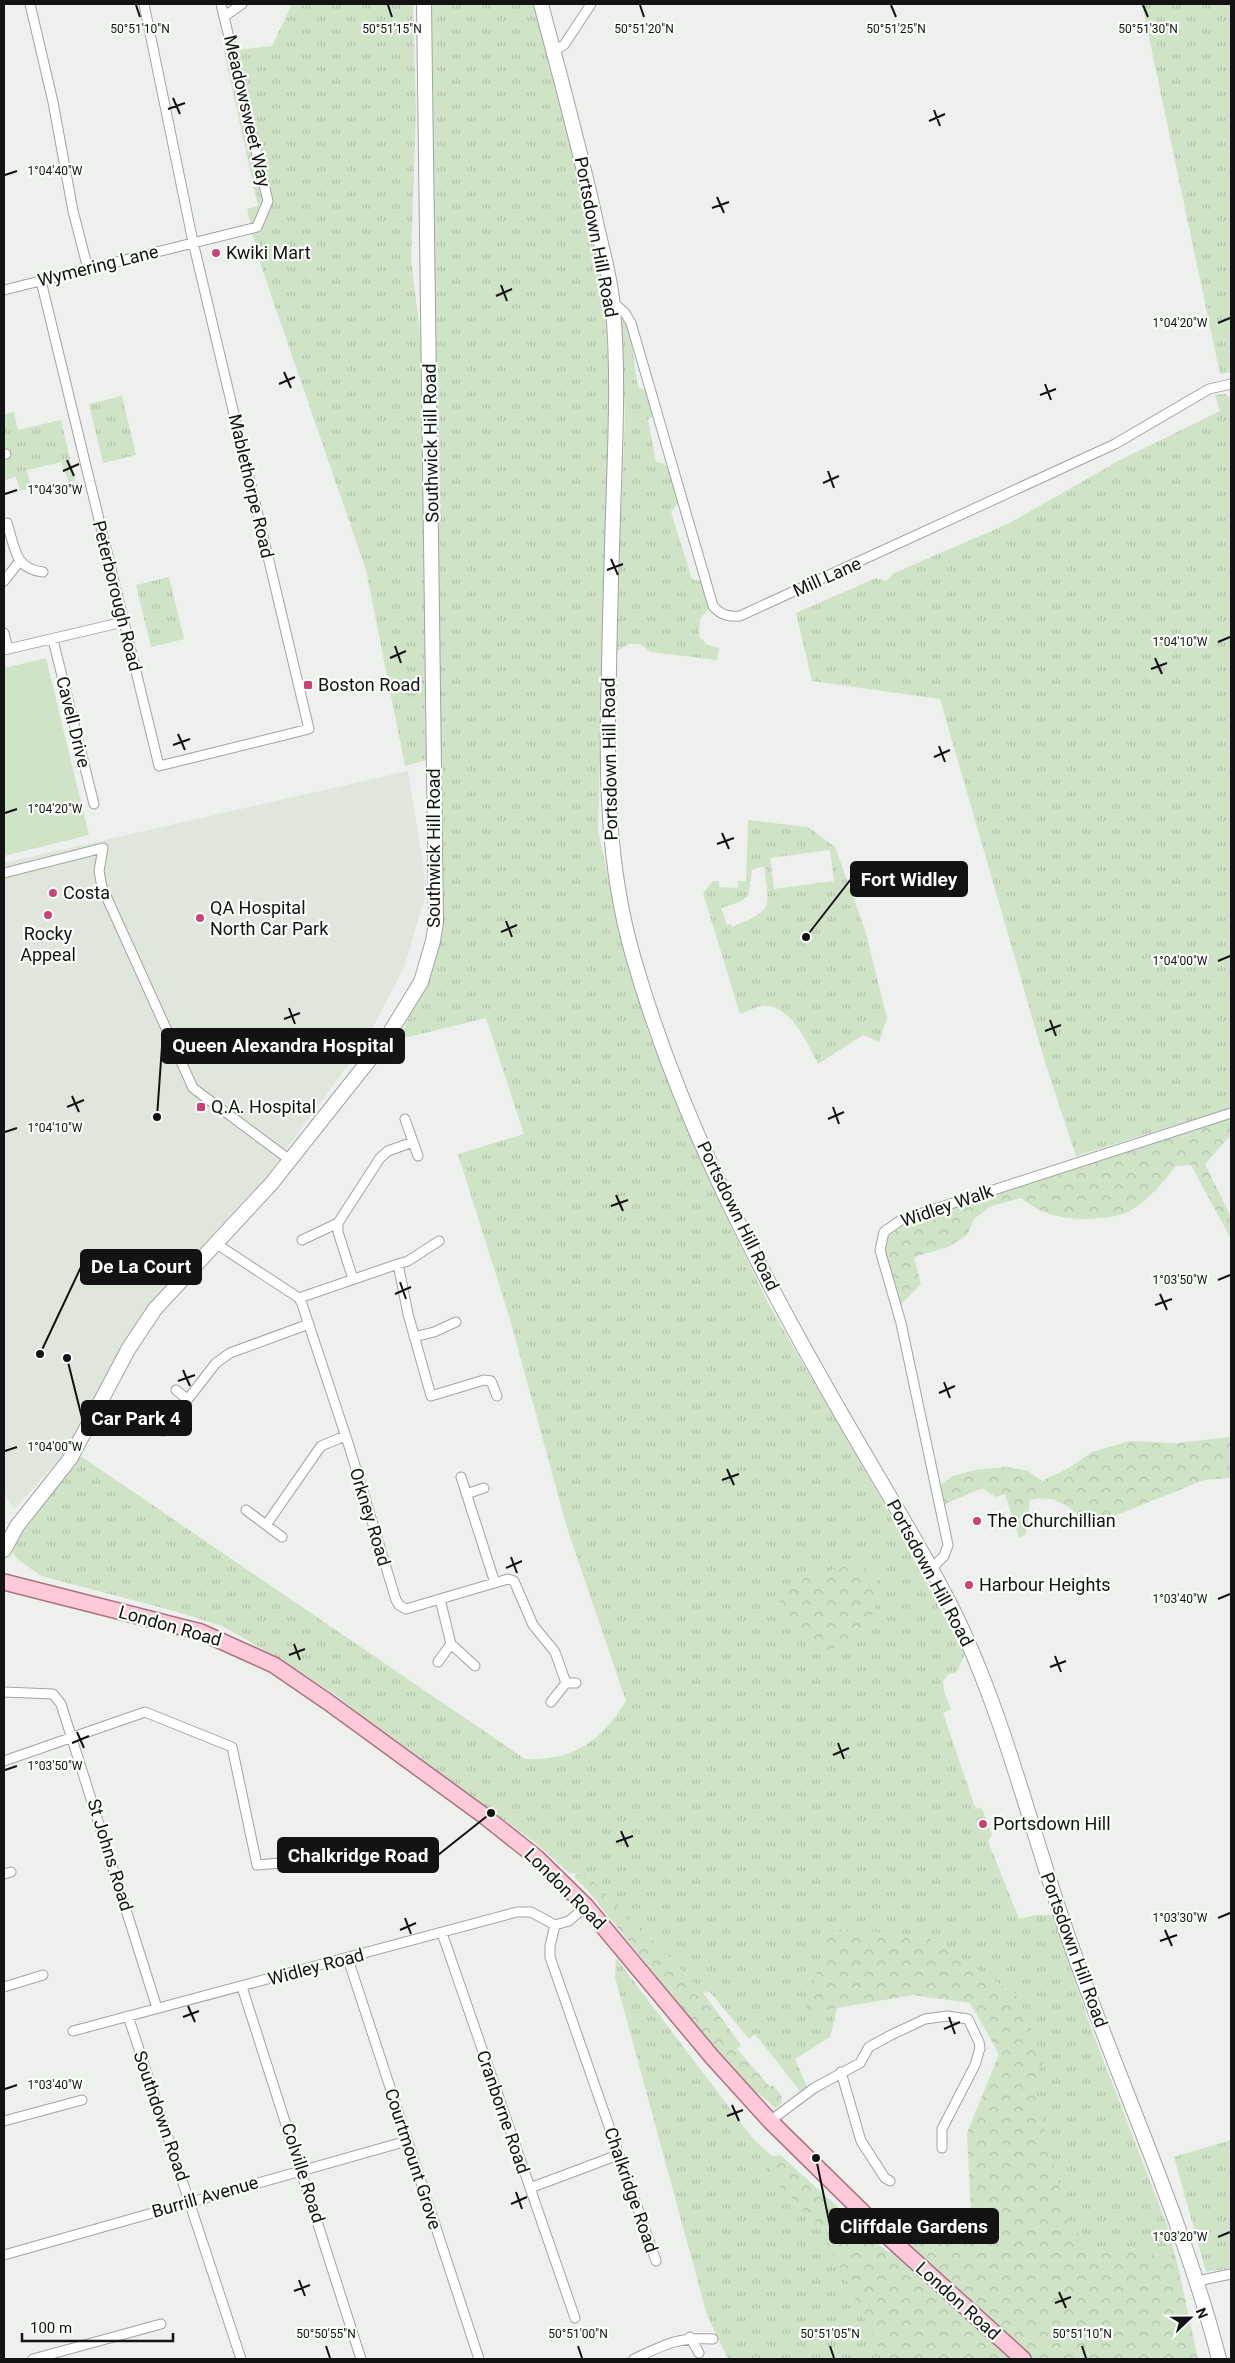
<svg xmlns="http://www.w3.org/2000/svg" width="1235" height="2363" viewBox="0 0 1235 2363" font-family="Roboto,sans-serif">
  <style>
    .built { fill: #dfe7dc }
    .grass { fill: url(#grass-tufts); fill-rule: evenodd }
    .forest { fill: url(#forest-crowns) }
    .garden { fill: #cfe3c7 }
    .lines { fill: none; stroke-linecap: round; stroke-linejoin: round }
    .street-casing { stroke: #a1a4a0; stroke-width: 11 }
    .secondary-casing { stroke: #a1a4a0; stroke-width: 16 }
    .primary-casing { stroke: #ab7382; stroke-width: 18 }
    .street { stroke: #fff; stroke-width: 9 }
    .secondary { stroke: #fff; stroke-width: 14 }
    .primary { stroke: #fecad9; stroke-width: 15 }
    .ticks { fill: none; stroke: #121312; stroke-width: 2 }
    .poi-dot { fill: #cc4176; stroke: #fafef9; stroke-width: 2 }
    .labels { text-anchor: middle; stroke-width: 4.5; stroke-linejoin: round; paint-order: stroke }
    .street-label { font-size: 18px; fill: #121312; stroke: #fafef9 }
    .poi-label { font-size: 18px; fill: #121312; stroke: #fafef9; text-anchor: start }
    .ticks-label { font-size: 12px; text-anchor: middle; fill: #121312; stroke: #fafef9; stroke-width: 4.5; stroke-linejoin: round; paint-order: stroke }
    .leader { fill: none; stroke: #121312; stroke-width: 2 }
    .callout-dot { fill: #121312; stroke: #fafef9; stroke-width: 2 }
    .callout { fill: #121312; stroke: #121312; stroke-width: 2 }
    .callout-label { font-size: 19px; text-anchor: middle; font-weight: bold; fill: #fff }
  </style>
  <defs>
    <pattern id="grass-tufts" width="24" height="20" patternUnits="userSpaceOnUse" patternTransform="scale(1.25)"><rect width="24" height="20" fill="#cfe3c7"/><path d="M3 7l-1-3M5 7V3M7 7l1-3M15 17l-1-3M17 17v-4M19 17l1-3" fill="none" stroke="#b1c2aa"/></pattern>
    <pattern id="forest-crowns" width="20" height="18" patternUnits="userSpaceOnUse" patternTransform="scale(1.25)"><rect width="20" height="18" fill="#cfe3c7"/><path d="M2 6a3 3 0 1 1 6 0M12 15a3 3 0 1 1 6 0" fill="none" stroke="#b1c2aa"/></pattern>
  </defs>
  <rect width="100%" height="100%" fill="#edf0ec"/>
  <path class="built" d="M408,771L427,890L404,968L365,1042L254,1193L151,1303L68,1449L14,1510L4,1493V863Z"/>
  <path class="grass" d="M292,4H413L416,112L411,259L421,340L426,760L405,766L366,570L257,254L247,209L258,206L224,51L272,46Z
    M430,4H536L595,243L605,307L610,390L598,830L616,916L649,1034L676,1103L726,1216L768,1303L887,1509L965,1654L957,1672L949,1674L943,1681L944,1691L951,1709L943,1713L975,1807L982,1809L992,1835L988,1841L1019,1919L1036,1915H1053L1089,2023L1167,2225L1177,2262L1129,2247L1100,2255L1069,2224L1032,2085L1019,1997L929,1938L831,1928L816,2015L837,2008L830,2037L795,2059L807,2087L800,2091L755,2034L749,2039L710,1992L703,1993L638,1924L586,1874L569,1873L537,1844L489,1809L390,1739L336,1695L280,1659L222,1626L174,1611L41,1576L16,1558L13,1552L17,1540L79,1455L525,1759C573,1761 601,1742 626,1701L568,1531L509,1316L458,1154L524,1134L486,1018L400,1039L441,938L439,613Z
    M1142,4H1231V372L1220,374Z
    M624,320L627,322L631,339L637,383L639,388C651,391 652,402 655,413L648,420L656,462C674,463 674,484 678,499V503L671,512L692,579L700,581L704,584L708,599V609L700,619L699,636L707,645L719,648L717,660L651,652L640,644H629L615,652L625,415L620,323Z
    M1226,394L1231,399V1108L1076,1156L1045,1062L940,699L812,681L796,613L876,578L886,581L894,573L1010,523L1120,460L1220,411L1215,395Z
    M122,396L136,455L103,463L89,404Z
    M14,412L18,430L61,420L75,481L69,482L61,462L27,470L31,488L20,491L16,477L4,480V415Z
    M169,577L184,639L151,647L136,585Z
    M748,820L808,827L835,847L865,930L887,1018L879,1042L863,1035L818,1064C808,1045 790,1002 762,1006C755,1007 747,1011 740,1014L703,893L713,881H719V887L738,888V881H746ZM830,850L834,881L774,889L770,858ZM760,867H764C770,911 773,909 732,927L731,924L727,925L721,908L739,902L748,896L752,870Z
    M616,1958L754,2140L1001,2359H728L707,2315L615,1977Z
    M1231,2140V2268L1206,2272L1174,2157Z"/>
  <path class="forest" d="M1231,1115V1135L1205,1164L1231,1217V1239L1191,1165L1176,1166C1163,1182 1149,1200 1130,1211C1111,1221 1063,1221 1044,1212C1036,1209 1028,1203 1021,1198L991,1206L974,1219L967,1235L948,1247L914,1257L921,1284L900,1305L885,1252L887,1237L908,1221Z
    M1231,1437V1478L1204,1480L1089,1526C1072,1509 1057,1493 1030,1500L1026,1534L1019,1538L1005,1494L996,1497L982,1488L943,1505L939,1486L953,1476L976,1470L1007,1467L1028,1471L1042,1481L1069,1468L1092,1452L1130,1441L1176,1443Z
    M857,1564L875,1573L881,1589L873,1613L854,1640L827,1651L806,1642L782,1616L779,1589L806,1576Z
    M576,1874H586L638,1924L703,1993L741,2045L737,2049L770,2087L773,2085L782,2097L781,2104L775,2108L747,2084L694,2023L588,1891L574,1877Z
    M831,1928L929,1938L1019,1997L1043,2063L1033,2085L1069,2224L1100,2255L1129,2247L1177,2262L1198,2359H884L821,2228L776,2183L765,2158L780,2155L888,2252L932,2236L971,2213L967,2133L999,2054L970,2003L913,1995L837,2008L815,2015L805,2009Z"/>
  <path class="garden" d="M46,658L89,835L4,856V668Z"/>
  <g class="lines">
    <defs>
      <path id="street" d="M30,4L53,102L73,211L88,269
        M225,16L242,4
        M553,51L564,45L591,4
        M41,281L159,766L309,729L193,242L144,4
        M4,290L257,227L268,201L221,4
        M613,302L625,313L631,323L713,606C721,615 728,617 740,616L1115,444L1209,389L1231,384
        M4,454H6
        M7,523C15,547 14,569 43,572
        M4,581L19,562
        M4,633L8,649
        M53,640L94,804
        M4,650L123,622
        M4,873L103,848L99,871L102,887L193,1088L290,1160
        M405,1119L418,1156
        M302,1240L338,1223
        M215,1243L299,1298L302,1304L350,1449L396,1600L399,1605L406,1609L508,1579L514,1581L533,1625L555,1652L566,1683L551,1702
        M398,1264L408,1261L439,1241
        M353,1279L338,1232V1223L380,1158L388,1151L413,1142
        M299,1298L398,1264L408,1314L431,1396L484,1380L491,1381L497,1396
        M414,1337L434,1332L456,1322
        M176,1390L187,1399
        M163,1431L216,1363L230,1353L309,1324
        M461,1477L495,1583
        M466,1494L484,1488
        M246,1510L266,1525L321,1446L345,1436
        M266,1525L282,1537
        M931,1569L944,1556L948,1545L901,1323L880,1250L884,1232L901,1220L1231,1113
        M440,1599L451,1644L475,1666
        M438,1662L451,1644
        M566,1683H576
        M4,1692L53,1694L61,1704L157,2008
        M4,1761L145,1712L232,1747L257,1865L304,1861L327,1854
        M4,1874L11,1872
        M586,1906L569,1921L555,1925L550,1946V1957L656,2261
        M442,1933L575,2318
        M348,1959L479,2359
        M4,1987L43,1975
        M242,1987L361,2359
        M128,2016L241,2359
        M73,2031L517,1912H531L555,1925
        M841,2072L861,2141L885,2178L890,2181
        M4,2121L82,2100
        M770,2121L814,2088L860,2063L869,2047L891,2035L925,2019L947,2016L968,2019L979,2042L980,2048L975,2065L942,2129V2148
        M530,2188L618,2155
        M4,2255L407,2141
        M1197,2281L1231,2274
        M690,2337L699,2353
        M33,2359L161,2324
        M634,2359C666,2344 677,2337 713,2339"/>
      <path id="secondary" d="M541,4C560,76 580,149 596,222C602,250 611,279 613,308C618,366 616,425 614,483C612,545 610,608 609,670C606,767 606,862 633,956C675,1104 745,1244 821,1378C863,1454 911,1528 951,1606C1007,1718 1033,1842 1076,1959C1123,2092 1184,2222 1219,2359
        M4,1550L17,1526L70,1459L129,1348L155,1309L271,1184L386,1039L421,982L433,941L436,922L424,4"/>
      <path id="primary" d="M4,1582L201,1632L274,1665L328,1702L483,1815L536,1857L586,1906L712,2057L770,2121L886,2235L1023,2359"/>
    </defs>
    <use href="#street" class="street-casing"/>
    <use href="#secondary" class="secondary-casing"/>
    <use href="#primary" class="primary-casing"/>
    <use href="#street" class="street"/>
    <use href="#secondary" class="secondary"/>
    <use href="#primary" class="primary"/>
  </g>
  <path class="ticks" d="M136,5L140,17M388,5L392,17M640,5L644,17M891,5L896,17M1143,5L1148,17M173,98L180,114M168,109L185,103M934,110L940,126M929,121L945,114M5,175L17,171M717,197L724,213M712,208L729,202M501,285L507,301M496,296L512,289M1218,323L1230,318M284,372L291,388M279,384L295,377M1045,384L1051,400M1040,395L1056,389M67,460L74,476M63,471L79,464M828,471L834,488M823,483L839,476M5,494L17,490M611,559L618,575M607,570L623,564M1218,642L1230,637M395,646L401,663M390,658L406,651M1155,658L1162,674M1151,669L1167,663M178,734L185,750M173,745L190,739M939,746L945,762M934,757L950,750M5,813L17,809M722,833L729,849M717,844L734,838M506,921L512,937M501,932L517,925M1218,961L1230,956M289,1008L295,1024M284,1019L300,1013M1050,1020L1056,1036M1045,1031L1061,1025M72,1096L79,1112M67,1107L84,1100M833,1107L839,1124M828,1119L844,1112M5,1132L17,1128M616,1195L623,1211M611,1206L628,1200M1218,1280L1230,1275M400,1282L406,1299M395,1294L411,1287M1160,1294L1167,1310M1155,1305L1172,1299M183,1370L190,1386M178,1381L195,1375M944,1382L950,1398M939,1393L955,1386M5,1451L17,1447M727,1469L734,1485M722,1480L739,1474M511,1557L517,1573M506,1568L522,1561M1218,1599L1230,1594M294,1644L300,1660M289,1655L305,1649M1055,1656L1061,1672M1050,1667L1066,1661M77,1732L84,1748M72,1743L89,1736M838,1743L844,1759M833,1755L849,1748M5,1770L17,1766M621,1831L628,1847M616,1842L633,1836M405,1918L411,1934M1218,1918L1230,1913M400,1930L416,1923M1165,1930L1172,1946M1160,1941L1177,1935M188,2006L195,2022M183,2017L199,2011M949,2017L955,2034M944,2029L960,2022M5,2089L17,2085M732,2105L739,2121M727,2116L743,2110M516,2192L522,2209M511,2204L527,2197M1218,2237L1230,2232M299,2280L305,2296M294,2291L310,2285M1059,2292L1066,2308M1055,2303L1071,2297M326,2346L330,2358M578,2346L582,2358M830,2346L834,2358M1082,2346L1086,2358"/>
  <g class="poi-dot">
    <circle cx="216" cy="253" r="5"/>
    <rect x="303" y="680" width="10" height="10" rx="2.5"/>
    <circle cx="53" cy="893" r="5"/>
    <circle cx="48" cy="915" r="5"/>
    <circle cx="200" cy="918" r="5"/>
    <rect x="196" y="1102" width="10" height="10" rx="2.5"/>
    <circle cx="977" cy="1521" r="5"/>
    <circle cx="969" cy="1585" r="5"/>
    <circle cx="983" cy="1824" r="5"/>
  </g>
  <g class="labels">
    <g class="street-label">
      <text transform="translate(247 111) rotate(77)" y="6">Meadowsweet Way</text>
      <text transform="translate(596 237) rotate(79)" y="6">Portsdown Hill Road</text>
      <text transform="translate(98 266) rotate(-14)" y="6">Wymering Lane</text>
      <text transform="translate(431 443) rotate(-91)" y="6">Southwick Hill Road</text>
      <text transform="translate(251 486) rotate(77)" y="6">Mablethorpe Road</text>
      <text transform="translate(827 577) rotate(-24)" y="6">Mill Lane</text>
      <text transform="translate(117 596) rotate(76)" y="6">Peterborough Road</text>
      <text transform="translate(73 722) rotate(76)" y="6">Cavell Drive</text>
      <text transform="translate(610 759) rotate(-91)" y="6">Portsdown Hill Road</text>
      <text transform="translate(434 848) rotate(-90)" y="6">Southwick Hill Road</text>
      <text transform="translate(947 1206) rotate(-19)" y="6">Widley Walk</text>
      <text transform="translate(738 1216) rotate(64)" y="6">Portsdown Hill Road</text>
      <text transform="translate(370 1517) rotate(73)" y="6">Orkney Road</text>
      <text transform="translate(930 1573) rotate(62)" y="6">Portsdown Hill Road</text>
      <text transform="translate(170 1626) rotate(16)" y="6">London Road</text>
      <text transform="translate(110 1855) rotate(73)" y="6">St Johns Road</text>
      <text transform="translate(565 1889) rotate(45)" y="6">London Road</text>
      <text transform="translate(1074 1950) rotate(70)" y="6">Portsdown Hill Road</text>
      <text transform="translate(316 1967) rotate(-15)" y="6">Widley Road</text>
      <text transform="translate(503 2112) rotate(71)" y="6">Cranborne Road</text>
      <text transform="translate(161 2116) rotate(71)" y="6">Southdown Road</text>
      <text transform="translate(413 2159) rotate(72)" y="6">Courtmount Grove</text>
      <text transform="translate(303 2173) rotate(72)" y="6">Colville Road</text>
      <text transform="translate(631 2190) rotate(71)" y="6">Chalkridge Road</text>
      <text transform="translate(205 2197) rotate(-16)" y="6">Burrill Avenue</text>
      <text transform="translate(958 2301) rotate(42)" y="6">London Road</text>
    </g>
    <g class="poi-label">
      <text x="226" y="259">Kwiki Mart</text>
      <text x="318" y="691">Boston Road</text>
      <text x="63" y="899">Costa</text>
      <text x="210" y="914">QA Hospital<tspan x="210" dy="21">North Car Park</tspan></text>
      <text x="48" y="940" text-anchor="middle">Rocky<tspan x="48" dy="21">Appeal</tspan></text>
      <text x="211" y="1113">Q.A. Hospital</text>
      <text x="987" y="1527">The Churchillian</text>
      <text x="979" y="1591">Harbour Heights</text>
      <text x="993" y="1830">Portsdown Hill</text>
    </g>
  </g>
  <g class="ticks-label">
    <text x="140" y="33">50°51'10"N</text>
    <text x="392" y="33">50°51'15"N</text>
    <text x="644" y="33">50°51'20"N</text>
    <text x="896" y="33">50°51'25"N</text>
    <text x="1148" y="33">50°51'30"N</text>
    <text x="55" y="175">1°04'40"W</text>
    <text x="1180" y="327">1°04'20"W</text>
    <text x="55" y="494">1°04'30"W</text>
    <text x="1180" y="646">1°04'10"W</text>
    <text x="55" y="813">1°04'20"W</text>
    <text x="1180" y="965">1°04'00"W</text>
    <text x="55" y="1132">1°04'10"W</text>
    <text x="1180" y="1284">1°03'50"W</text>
    <text x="55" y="1451">1°04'00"W</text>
    <text x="1180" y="1603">1°03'40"W</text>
    <text x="55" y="1770">1°03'50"W</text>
    <text x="1180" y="1922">1°03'30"W</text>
    <text x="55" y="2089">1°03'40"W</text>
    <text x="1180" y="2241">1°03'20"W</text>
    <text x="326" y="2338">50°50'55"N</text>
    <text x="578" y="2338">50°51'00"N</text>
    <text x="830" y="2338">50°51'05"N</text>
    <text x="1082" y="2338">50°51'10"N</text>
  </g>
  <path class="leader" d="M806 937L851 879M157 1117L162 1046M40 1354L81 1267M67 1358L82 1418M491 1813L438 1855M816 2158L830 2226"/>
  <g class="callout-dot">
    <circle cx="806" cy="937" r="5"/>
    <circle cx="157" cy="1117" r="5"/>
    <circle cx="40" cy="1354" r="5"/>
    <circle cx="67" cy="1358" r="5"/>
    <circle cx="491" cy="1813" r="5"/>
    <circle cx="816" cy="2158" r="5"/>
  </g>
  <g class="callout">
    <rect x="851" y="862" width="116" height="34" rx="5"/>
    <rect x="162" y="1029" width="242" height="34" rx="5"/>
    <rect x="81" y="1250" width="120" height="34" rx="5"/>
    <rect x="82" y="1401" width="109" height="34" rx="5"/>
    <rect x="278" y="1838" width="160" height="34" rx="5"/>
    <rect x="830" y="2209" width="168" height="34" rx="5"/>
  </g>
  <g class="callout-label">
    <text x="909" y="886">Fort Widley</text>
    <text x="283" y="1052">Queen Alexandra Hospital</text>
    <text x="141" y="1273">De La Court</text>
    <text x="136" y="1425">Car Park 4</text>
    <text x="358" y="1862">Chalkridge Road</text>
    <text x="914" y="2233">Cliffdale Gardens</text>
  </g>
  <rect width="1235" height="2363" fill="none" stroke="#121312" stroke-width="10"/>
  <g transform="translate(1190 2318) rotate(68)" stroke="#fafef9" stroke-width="4" paint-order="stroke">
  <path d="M0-4L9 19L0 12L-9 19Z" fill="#121312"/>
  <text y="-8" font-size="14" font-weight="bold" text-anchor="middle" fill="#121312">N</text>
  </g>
  <path d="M22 2333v8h151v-8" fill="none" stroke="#121312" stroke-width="2.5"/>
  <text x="30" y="2333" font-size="15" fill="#121312" stroke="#fafef9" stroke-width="4" paint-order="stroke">100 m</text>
</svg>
